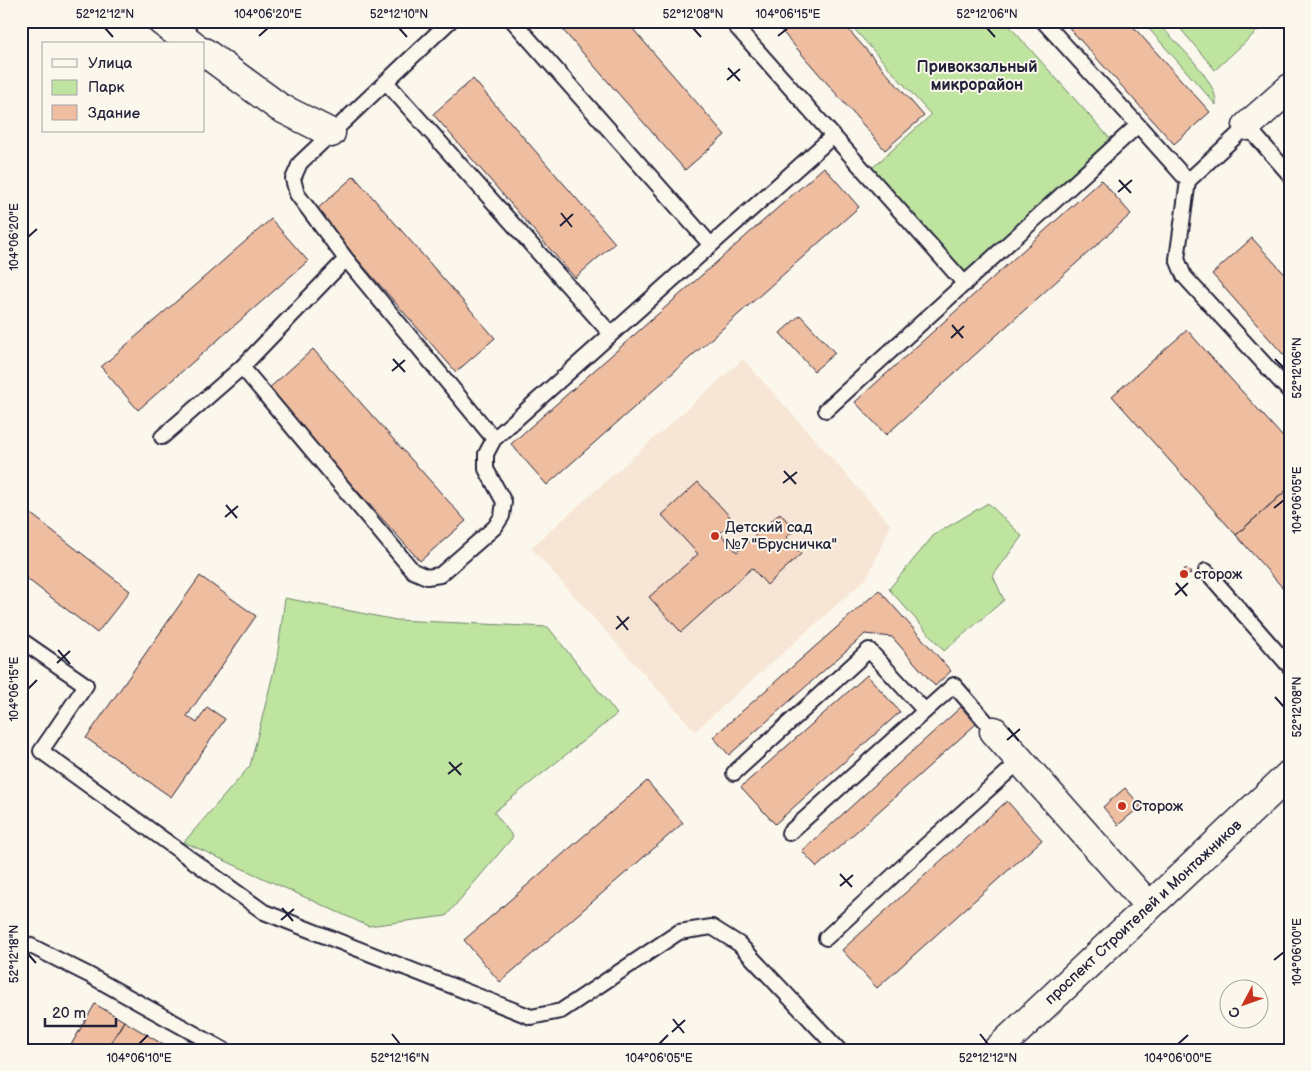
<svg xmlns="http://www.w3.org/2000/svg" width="1311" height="1071" viewBox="0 0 1311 1071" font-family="'Balsamiq Sans',sans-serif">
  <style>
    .built { fill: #f7e6d5 }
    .green { fill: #bee49f; stroke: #70836d }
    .building { fill: #efbda0; stroke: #22223b }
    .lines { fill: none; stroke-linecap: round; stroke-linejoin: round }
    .lane-casing { stroke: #22223b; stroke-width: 18 }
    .street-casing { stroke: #22223b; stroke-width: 31 }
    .secondary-casing { stroke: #22223b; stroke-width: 31 }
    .lane { stroke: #fbf7ec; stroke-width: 14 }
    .street { stroke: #fbf7ec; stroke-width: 28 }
    .secondary { stroke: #fbf7ec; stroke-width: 28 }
    .ticks { fill: none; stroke: #22223b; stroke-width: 2 }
    .poi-dot { fill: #c8321e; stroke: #fbf7ec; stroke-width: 2 }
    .labels { text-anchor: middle; stroke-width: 4; stroke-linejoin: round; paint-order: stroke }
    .poi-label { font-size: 15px; fill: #22223b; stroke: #fbf7ec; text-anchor: start }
    .street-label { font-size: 15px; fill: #22223b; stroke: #fbf7ec }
    .neighbourhood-label { font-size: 16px; font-weight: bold; fill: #22223b; stroke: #fbf7ec }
    .neatline { fill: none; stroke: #22223b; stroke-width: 2 }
    .ticks-label { font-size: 12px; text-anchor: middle; fill: #22223b }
  </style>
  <rect width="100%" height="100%" fill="#fbf7ec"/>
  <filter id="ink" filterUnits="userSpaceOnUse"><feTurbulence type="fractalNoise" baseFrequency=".02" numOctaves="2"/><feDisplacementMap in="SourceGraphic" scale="10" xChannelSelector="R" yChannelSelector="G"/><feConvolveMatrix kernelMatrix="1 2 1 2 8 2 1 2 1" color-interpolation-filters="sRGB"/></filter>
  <g filter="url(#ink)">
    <path class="built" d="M743,359L891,525L867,578L695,731L531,548Z"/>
    <path class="green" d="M847,21H1005L1113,142L965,275L871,169L931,115Z
      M1142,21H1156C1172,39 1219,81 1216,105Z
      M1174,21H1268L1215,70Z
      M988,503L1022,536L993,576L1004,600L944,651L889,589L934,535Z
      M285,598L396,620L548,627L617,714L494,812L513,837L446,916L368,926L184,842L250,766L277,658Z"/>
    <path class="building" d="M555,21H626L725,135L685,170Z
      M773,21H841L924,116L885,150Z
      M1063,21H1128L1210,112L1174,144Z
      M473,79L615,243L575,278L433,114Z
      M824,167L859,207L547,485L511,444Z
      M354,176L495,338L456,372L315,211Z
      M1101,180L1131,214L886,435L855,402Z
      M271,219L308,261L138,410L101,367Z
      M1252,238L1290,280V362L1212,274Z
      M800,315L835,353L814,371L780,333Z
      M1187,330L1290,445V487L1236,535L1112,396Z
      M313,349L466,521L420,561L267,390Z
      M698,482L734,521L720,533L737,552L780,513L795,530L786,537L801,554L767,585L752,568L681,632L649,597L698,554L662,515Z
      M1290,487V596L1236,535Z
      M21,506L130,591L97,633L21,574Z
      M1186,568L1191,573L1182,581L1178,576Z
      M200,576L256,616L187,716L197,723L207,707L225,719L171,797L86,738Z
      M879,590L951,671L935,686L892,637L865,634L729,755L713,737Z
      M867,675L900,712L775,824L741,787Z
      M961,707L976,724L817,867L802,851Z
      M647,781L683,823L500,982L464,940Z
      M1125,788L1141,806L1118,825L1103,807Z
      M1007,801L1042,840L877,988L842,950Z
      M95,1004L124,1021L107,1050H68Z
      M124,1021L172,1050H113L108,1047Z"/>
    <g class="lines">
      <defs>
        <path id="lane" d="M450,21L300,163L293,179L297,194L346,259L494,439L833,136
          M513,21L710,244
          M731,21L965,284
          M386,82L611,334
          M1138,125L1188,181L1247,126L1290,175
          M1188,181L1177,259L1184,276L1290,392
          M346,259L242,367L413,571L427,577L440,575L495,527L502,516L504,502L486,469V454L494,439
          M826,410L1138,125L1043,21
          M162,437L242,367
          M1206,571L1290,667
          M21,640L86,685L41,751L264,912L531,1017L561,1011L679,932L712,927L739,944L839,1050
          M734,773L869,650L925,711
          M789,833L954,685L994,731
          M826,938L924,847L1020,761
          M21,941L89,975L224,1050"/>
        <path id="street" d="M161,21L192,44
          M204,52L279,107L331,133
          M1247,126L1290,88
          M994,731L1149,906"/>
        <path id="secondary" d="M997,1050L1290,774"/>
      </defs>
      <use href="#lane" class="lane-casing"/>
      <use href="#street" class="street-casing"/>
      <use href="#secondary" class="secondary-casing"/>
      <use href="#lane" class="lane"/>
      <use href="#street" class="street"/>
      <use href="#secondary" class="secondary"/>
    </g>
  </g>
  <path class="ticks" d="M105,28L113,37M399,28L407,37M693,28L701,37M987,28L995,37M259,36L268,28M778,36L788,28M728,68L740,81M727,80L740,69M1119,180L1131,193M1118,192L1132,180M561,213L572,227M560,226L573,214M28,237L37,229M952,325L963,338M951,338L964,326M393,359L405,372M1275,359L1284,368M392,371L405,360M784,471L796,484M783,483L797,472M226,505L237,518M1274,508L1284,500M225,517L238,506M1176,583L1187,596M1175,595L1188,583M617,616L628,630M616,629L629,617M58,650L70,664M57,663L70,651M28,689L37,680M1275,697L1284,707M1008,728L1019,741M1007,740L1020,729M449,762L461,775M448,774L462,763M840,874L852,887M840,886L853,875M282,908L293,921M281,920L294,909M28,954L36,963M1274,960L1284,952M673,1019L684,1033M672,1032L685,1020M392,1034L400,1044M980,1034L988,1044M139,1044L148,1035M659,1044L668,1035M1178,1044L1188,1035"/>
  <g class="poi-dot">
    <circle cx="715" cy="536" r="5"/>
    <circle cx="1184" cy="574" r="5"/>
    <circle cx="1122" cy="806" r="5"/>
  </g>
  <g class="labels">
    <g class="poi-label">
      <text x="725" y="532">Детский сад<tspan x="725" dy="17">№7 "Брусничка"</tspan></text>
      <text x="1194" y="579">сторож</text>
      <text x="1132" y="811">Сторож</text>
    </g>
    <g class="street-label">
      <text transform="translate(1143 912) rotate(-43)" y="5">проспект Строителей и Монтажников</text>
    </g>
    <g class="neighbourhood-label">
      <text x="977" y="72">Привокзальный<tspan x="977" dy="18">микрорайон</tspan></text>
    </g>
  </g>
  <rect width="1311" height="1071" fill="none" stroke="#fbf7ec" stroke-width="55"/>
  <rect x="42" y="42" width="162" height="90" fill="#fbf7ec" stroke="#a4a2a5"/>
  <rect x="52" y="59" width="25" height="8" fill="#fbf7ec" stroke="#a4a2a5"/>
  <text x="88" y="68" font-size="15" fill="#22223b">Улица</text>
  <rect x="52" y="80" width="25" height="15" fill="#bee49f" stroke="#a4a2a5"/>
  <text x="88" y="92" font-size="15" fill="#22223b">Парк</text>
  <rect x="52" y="105" width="25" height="15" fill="#efbda0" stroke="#a4a2a5"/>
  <text x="88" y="118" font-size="15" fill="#22223b">Здание</text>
  <g transform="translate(1244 1004) rotate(229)"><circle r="24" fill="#fbf7ec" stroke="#a4a2a5"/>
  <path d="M0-4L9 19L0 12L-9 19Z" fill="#c8321e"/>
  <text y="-8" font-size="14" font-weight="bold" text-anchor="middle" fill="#22223b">С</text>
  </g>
  <path d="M45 1018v8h71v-8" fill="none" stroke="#22223b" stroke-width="2.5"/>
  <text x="52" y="1018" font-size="15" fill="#22223b" stroke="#fbf7ec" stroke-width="4" paint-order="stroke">20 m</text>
  <rect x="28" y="28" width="1256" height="1016" class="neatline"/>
  <g class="ticks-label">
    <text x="105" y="18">52°12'12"N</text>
    <text x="268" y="18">104°06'20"E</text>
    <text x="399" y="18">52°12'10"N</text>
    <text x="693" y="18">52°12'08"N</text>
    <text x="788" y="18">104°06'15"E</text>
    <text x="987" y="18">52°12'06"N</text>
    <text transform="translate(14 237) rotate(-90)" y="4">104°06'20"E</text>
    <text transform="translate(1297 368) rotate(-90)" y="4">52°12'06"N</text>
    <text transform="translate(1297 500) rotate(-90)" y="4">104°06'05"E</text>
    <text transform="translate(14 689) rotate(-90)" y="4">104°06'15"E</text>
    <text transform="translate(1297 707) rotate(-90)" y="4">52°12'08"N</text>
    <text transform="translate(1297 952) rotate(-90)" y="4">104°06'00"E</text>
    <text transform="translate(14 954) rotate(-90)" y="4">52°12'18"N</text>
    <text x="139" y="1062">104°06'10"E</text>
    <text x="400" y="1062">52°12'16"N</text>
    <text x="659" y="1062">104°06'05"E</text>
    <text x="988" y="1062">52°12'12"N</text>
    <text x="1178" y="1062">104°06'00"E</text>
  </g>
</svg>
